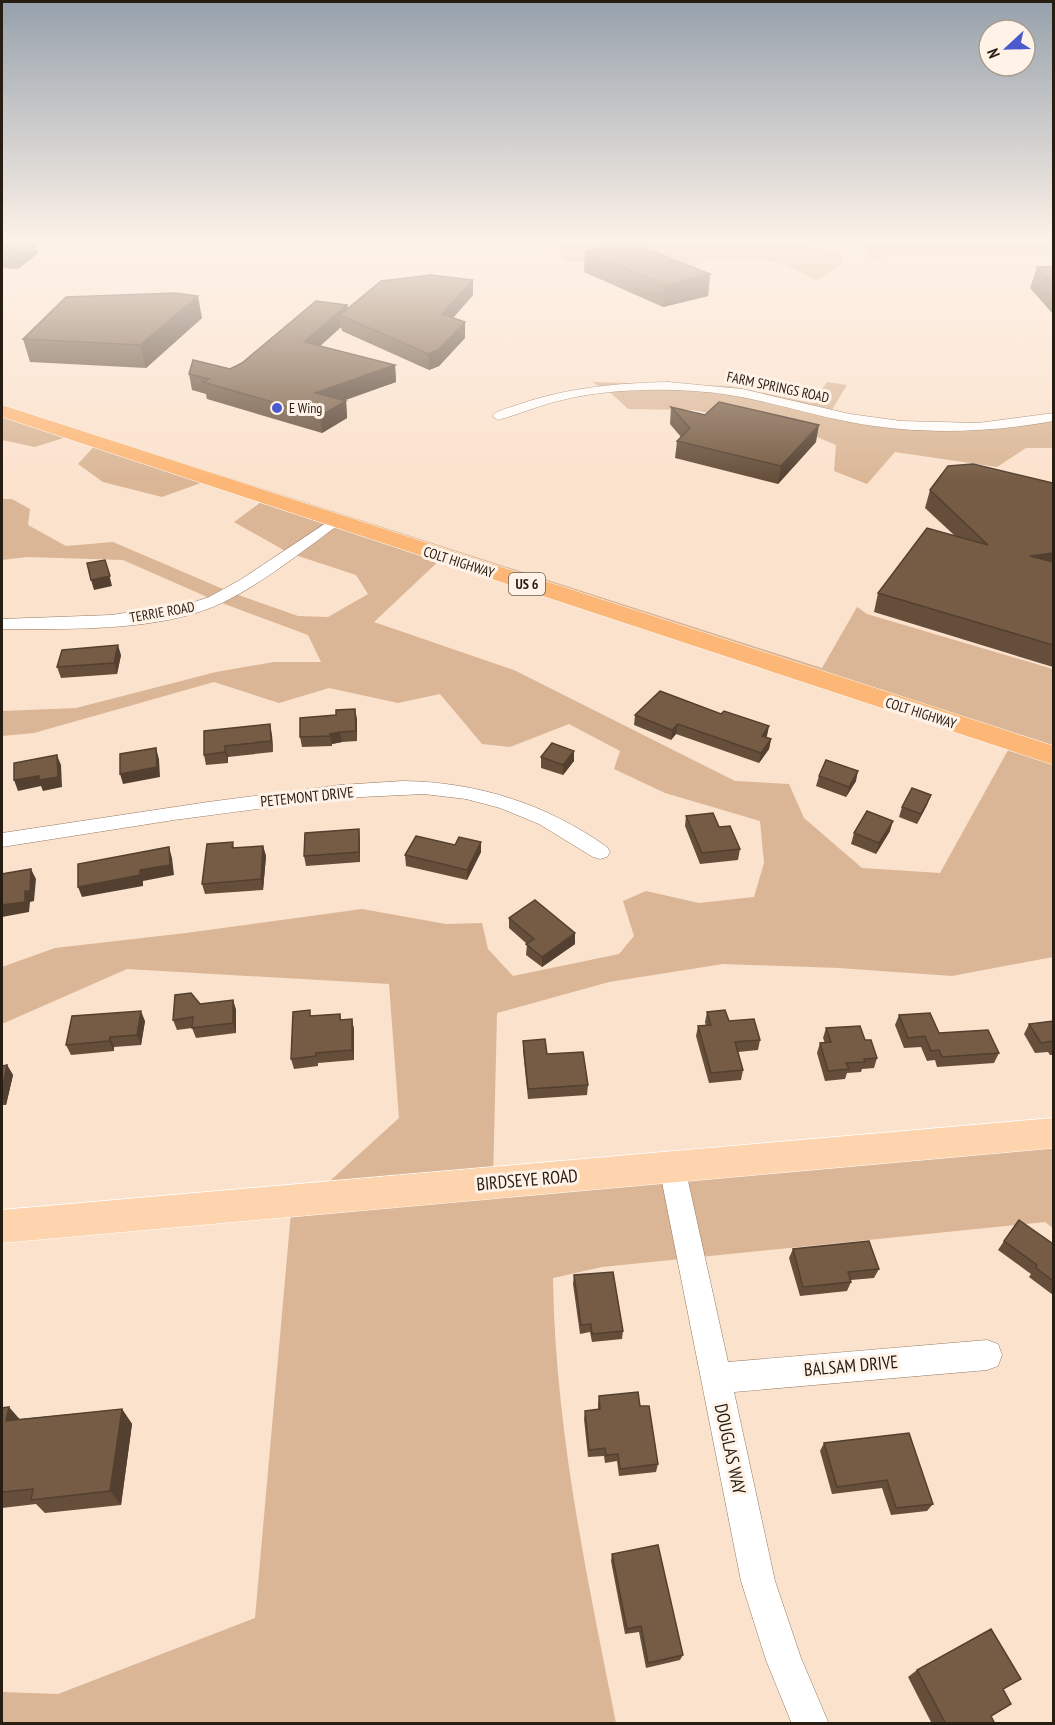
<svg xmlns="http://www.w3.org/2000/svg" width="1055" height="1725" viewBox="0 0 1055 1725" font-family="'PT Sans Narrow',sans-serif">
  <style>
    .green { fill: #dab696; fill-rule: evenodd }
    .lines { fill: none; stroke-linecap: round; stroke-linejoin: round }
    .minor-casing { stroke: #967a62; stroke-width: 1 }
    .major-casing { stroke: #fff; stroke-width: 1 }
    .highway-casing { stroke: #fff; stroke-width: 1 }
    .minor { fill: #fff; fill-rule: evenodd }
    .major { fill: #fdd4ad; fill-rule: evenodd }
    .highway { fill: #fcb777; fill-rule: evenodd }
    .wall { fill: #654f3a }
    .shaded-wall { fill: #534030 }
    .building { fill: #765c44; stroke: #534030; stroke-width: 1.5 }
    .poi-dot { fill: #4b5acf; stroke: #fff2e7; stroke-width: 2 }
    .labels { text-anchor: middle; stroke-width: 6; stroke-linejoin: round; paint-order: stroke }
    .far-street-label { font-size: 14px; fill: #281d13; stroke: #fff2e7 }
    .far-poi-label { font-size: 14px; fill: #281d13; stroke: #fff2e7; text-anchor: start }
    .shield { fill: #fff2e7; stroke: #685d53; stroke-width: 1.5 }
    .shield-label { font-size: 14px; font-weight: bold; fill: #281d13 }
    .street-label { font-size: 15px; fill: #281d13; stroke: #fff2e7 }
    .near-street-label { font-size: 18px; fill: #281d13; stroke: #fff2e7 }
  </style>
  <rect width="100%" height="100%" fill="#fbe2cd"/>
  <path class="green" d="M868,240H1053V255L885,256L872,259L861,245Z
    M604,242L803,245L839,253L843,263L816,280L781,263L743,258L709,259L686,271L639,260L565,262L556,246Z
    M592,382L731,386L812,403L827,382L847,385L830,413L936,427L1053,417V448H1026L997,467L895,452L867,484L834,471L836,445L810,434L693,410L628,409L610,392Z
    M2,405L822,668L857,607L867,614L1053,669V957L952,976L839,968L723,964L609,982L497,1013L493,1182L1053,1133V1228L1045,1222L602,1267L553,1278C555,1429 587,1577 616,1723H2V1692L58,1694L255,1618L292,1201L310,1199L399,1118L389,984L127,969L2,1024V967L55,948L186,933L362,909L446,924L482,923L488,949L513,976L619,954L634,936L623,901L646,891L699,903L754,897L764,863L760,821L665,793L614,769L620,751L569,724L510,747L482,744L440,694L398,703L329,688L279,703L214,682L34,733L2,736V711L76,708L216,672L274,662H321L308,635L214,600L123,560L27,557L2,560V499H12L30,509L28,525L66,546L113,542L230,592L298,616L328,617L368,594L356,575L289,553L234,522L265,499L209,480L162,497L103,482L78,464L97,443L73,435L35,447L2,440ZM443,557L1012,743L940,873L862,868L804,818L789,784L735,781L514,670L374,622Z"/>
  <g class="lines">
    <defs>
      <path id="minor" d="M668,382L742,389L850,414L901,421L978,423L1054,413V421C986,433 918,435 850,422C798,412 748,394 694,391C648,388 600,390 554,402C535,407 517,415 498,420L492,416C498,410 509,408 517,405C565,388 617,383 668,382Z
        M335,517L340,518L342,521L340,524C302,551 265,582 222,603C161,632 69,629 2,629V619L111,615L188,604L209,597L240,580Z
        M403,781C478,782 546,804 607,847L610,852L607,857L600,859L593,857L539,824L500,808L466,799L424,794L340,798L174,820L2,847V833L208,802L340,785Z
        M672,1155L681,1159L685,1167L728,1362L987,1340L998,1344L1002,1355L998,1366L987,1370L734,1392L775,1581L801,1658L829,1724H792L766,1660L741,1581L659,1167L663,1159Z"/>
      <path id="major" d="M1054,1118V1148L2,1243V1210Z"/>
      <path id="highway" d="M2,405L1054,746V765L2,417Z"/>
    </defs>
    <use href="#minor" class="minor-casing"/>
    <use href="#major" class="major-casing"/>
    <use href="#highway" class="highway-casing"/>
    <use href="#minor" class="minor"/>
    <use href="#major" class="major"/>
    <use href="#highway" class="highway"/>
  </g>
  <path class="wall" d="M2,240H34L38,253L18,269L2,268Z
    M624,247L710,274L708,296L663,307L584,272L585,251Z
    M1037,267H1053V314L1030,288Z
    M473,280V295L453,318L465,338L439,366L429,370L342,331L341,327L320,346L395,365L396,382L343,400L346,401L347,418L322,433L207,399L206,394L192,390L189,374L230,369L347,305L348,309Z
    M202,318L146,368L30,362L23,339Z
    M671,407L816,442L778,484L675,458L677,441L681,437L670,424Z
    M1053,483V667L874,612L878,593L954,535L925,508L930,490Z
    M121,655L117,674L61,678L57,667Z
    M721,714L769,726L766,737L771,739L769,749L759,763L676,734L671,740L634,725L635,715Z
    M357,719V741L342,742L332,744V746L302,747L300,737Z
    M204,731L272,735L273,752L228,757V763L206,765L204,755Z
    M574,751V761L563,775L541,768V757Z
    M819,776L856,781L846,797L816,786Z
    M931,795L927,805L917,824L899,817L902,807Z
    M686,816L719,827L740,849L738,860L700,864L685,826Z
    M890,831L876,854L851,844L854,833Z
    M360,839V862L306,866L304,856Z
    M233,842L234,848L263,846L266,856L263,890L205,894L202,884Z
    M481,852L467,880L406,866L405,855Z
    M509,918L575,944L542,967L526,955L527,944L509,928Z
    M233,1000L236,1010V1033L196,1038L192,1028L177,1030L173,1020L200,1004Z
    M707,1012L729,1021L760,1040L758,1050L738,1052L743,1070L741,1080L709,1083L696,1036L698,1026H706L705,1022Z
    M340,1014L341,1020L352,1019L354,1030V1060L318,1063V1066L294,1069L291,1059L311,1016Z
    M899,1015L939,1033L999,1053L994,1063L937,1067L935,1060L927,1061L921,1047L904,1048L895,1025Z
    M145,1021L141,1045L114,1047V1051L71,1055L66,1045Z
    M1053,1021V1055H1050L1048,1052L1035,1053L1024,1034L1029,1024Z
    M826,1028L865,1040L877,1058L874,1068L862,1069L861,1072L847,1073L845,1079L825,1081L817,1053L820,1043H825L823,1038Z
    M523,1041L547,1054L588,1085L587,1095L528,1099L523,1051Z
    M7,1065L13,1075L6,1105H2V1066Z
    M1004,1241L1053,1244V1295L1029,1277L1031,1274L998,1250Z
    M793,1249L879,1269L874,1278L851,1280V1282L847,1291L800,1296L789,1258Z
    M574,1275L623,1331L622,1339L592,1342L590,1332L580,1334L573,1284Z
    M599,1396L640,1406L658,1464L656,1472L619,1476L617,1461L605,1463L604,1456L588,1457L584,1419L585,1411L598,1409V1404Z
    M2,1408L20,1419L122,1409L132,1424L121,1505L45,1513L36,1504L2,1508Z
    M824,1443L933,1504L927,1511L891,1515L882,1488L832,1494L820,1451Z
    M612,1554L683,1655L680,1660L646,1668L639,1632L625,1634L611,1561Z
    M917,1670L1003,1690L991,1716L995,1724H932L908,1677Z"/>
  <path class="shaded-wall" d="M23,240H34L38,253L18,269L12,248Z
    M710,274L708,296L663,307L665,285Z
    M473,280V295L443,329L442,314Z
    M198,296L202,318L146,368L140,345Z
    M347,305L349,319L340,315L341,327L307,358L304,342Z
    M465,322V338L439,366L429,370L428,354Z
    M395,365L396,382L318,410L315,393Z
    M346,401L347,418L322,433L320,416Z
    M819,425L816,442L778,484L781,466Z
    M1053,553V570L1030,556Z
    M108,570L112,586L94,590L91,580Z
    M118,645L121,655L117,674L114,663Z
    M355,709L357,719V741L356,731Z
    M270,724L272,735L273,752L271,741Z
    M678,724L676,734L671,740L672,730Z
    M769,726L767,736L760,746L762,736Z
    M340,732L342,742L332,744L330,734Z
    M771,739L769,749L759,763L761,753Z
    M225,746L228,757V763L225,752Z
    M156,748L159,759L160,777L123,784L120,774Z
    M574,751V761L563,775V765Z
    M57,755L61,765L62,787L43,791L41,786L18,791L14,780Z
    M858,771L856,781L846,797L849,787Z
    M931,795L927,805L917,824L921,814Z
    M893,821L890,831L876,854L879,843Z
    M359,829L360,839V862L359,852Z
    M481,842V852L467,880V870Z
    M263,846L266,856L263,890L261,879Z
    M169,847L172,858L174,875L143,881V886L82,897L78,887Z
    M31,869L36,879L34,901L30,902L29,912L2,917V905L25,891Z
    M575,933V944L542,967V957Z
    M233,1000L236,1010V1033L233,1023Z
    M141,1011L145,1021L141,1045L137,1035Z
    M352,1019L354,1030V1060L352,1050Z
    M110,1037L114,1047V1051L109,1041Z
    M7,1065L13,1075L6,1105L2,1096V1091Z
    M9,1407L23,1423L6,1421Z
    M122,1409L132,1424L121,1505L110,1491Z"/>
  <path class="building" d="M2,240H23L12,248H2Z
    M616,243L624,247L635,244L710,274L665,285L585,251Z
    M1037,267H1053V285Z
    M431,275L473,280L442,314L465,322L438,350L428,354L340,315L381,281Z
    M175,293L198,296L140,345L23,339L66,297Z
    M316,301L347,305L304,342L395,365L315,393L346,401L320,416L203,382L209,379L189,374L193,360L230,369L242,363Z
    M719,402L819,425L781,466L677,441L690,428L671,407L705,415Z
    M973,464L1053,483V553L1030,556L1053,562V645L878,593L927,528L988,545L930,490L948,466Z
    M105,560L110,576L91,580L87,563Z
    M118,645L114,663L57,667L62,650Z
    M660,691L721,714L724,711L769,726L762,736L771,739L761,753L678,724L672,730L635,715Z
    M355,709L356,731L340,732L330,734L331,736L300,737V718L336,715V710Z
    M270,724L271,741L225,746V752L204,755V731Z
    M552,743L574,751L563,765L541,757Z
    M156,748L157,767L120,774V754Z
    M57,755L58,777L39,780V776L14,780V763Z
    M826,760L858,771L849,787L819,776Z
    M912,788L931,795L921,814L902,807Z
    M867,811L893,821L879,843L854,833Z
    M713,813L719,827L730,826L740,849L702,853L686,816Z
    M359,829V852L304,856L305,833Z
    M416,836L455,845L459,837L481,842L467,870L405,855Z
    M233,842L232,848L263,846L261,879L202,884L207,844Z
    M169,847L170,865L140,870V875L78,887V864Z
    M31,869L30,891H25V902L2,905V874Z
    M535,900L575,933L542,957L526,944L534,939L509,918Z
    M191,993L200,1004L233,1000V1023L192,1028L193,1017L173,1020L175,995Z
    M310,1010V1016L340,1014V1020L352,1019V1050L316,1053V1056L291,1059L293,1012Z
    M725,1010L729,1021L754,1019L760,1040L735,1042L743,1070L711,1073L698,1026L711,1025L707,1012Z
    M141,1011L137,1035L110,1037L109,1041L66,1045L72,1016Z
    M930,1013L939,1033L988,1030L999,1053L942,1057L939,1050L931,1051L925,1036L908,1038L899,1015Z
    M1053,1021V1041L1041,1043L1029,1024Z
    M860,1026L865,1040H871L877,1058L864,1059L865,1062L846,1063L849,1069L828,1071L820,1043L831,1042L826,1028Z
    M545,1039L547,1054L583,1052L588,1085L528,1089L523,1041Z
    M7,1065L2,1091V1066Z
    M1019,1220L1053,1244V1281L1036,1268L1037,1265L1004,1241Z
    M869,1241L879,1269L848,1272L851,1282L803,1287L793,1249Z
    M613,1272L623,1331L592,1334L591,1324L581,1325L574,1275Z
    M638,1392L640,1406H649L658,1464L620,1469L618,1454L606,1455L605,1448L589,1450L585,1411L600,1409L599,1396Z
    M9,1407L6,1421L122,1409L110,1491L31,1500L33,1489L2,1492V1408Z
    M909,1433L933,1504L896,1508L887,1480L837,1487L824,1443Z
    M658,1545L683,1655L648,1663L641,1626L627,1629L612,1554Z
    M991,1629L1021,1679L1003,1689L1011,1704L991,1716L995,1724H946L917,1670Z"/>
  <linearGradient id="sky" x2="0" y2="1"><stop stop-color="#96a1ac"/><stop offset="0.5" stop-color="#fdf2e8"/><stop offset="1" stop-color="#fdf2e8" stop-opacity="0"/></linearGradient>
  <rect width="1055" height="481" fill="url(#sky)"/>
  <circle class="poi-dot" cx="277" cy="408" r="6"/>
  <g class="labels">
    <g class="far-street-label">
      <text transform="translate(778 387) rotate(12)" y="5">FARM SPRINGS ROAD</text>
      <text transform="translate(459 562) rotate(18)" y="5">COLT HIGHWAY</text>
      <text transform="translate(162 612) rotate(-10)" y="5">TERRIE ROAD</text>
      <text transform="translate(921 713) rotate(18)" y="5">COLT HIGHWAY</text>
    </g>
    <g class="far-poi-label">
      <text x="289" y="413">E Wing</text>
    </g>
    <rect class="shield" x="509" y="573" width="36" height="22" rx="4.5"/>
    <g class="shield-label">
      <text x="527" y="589">US 6</text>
    </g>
    <g class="street-label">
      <text transform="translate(307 797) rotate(-6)" y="5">PETEMONT DRIVE</text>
    </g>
    <g class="near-street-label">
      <text transform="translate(527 1180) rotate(-5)" y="6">BIRDSEYE ROAD</text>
      <text transform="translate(851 1366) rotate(-5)" y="6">BALSAM DRIVE</text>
      <text transform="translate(730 1449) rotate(78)" y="6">DOUGLAS WAY</text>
    </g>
  </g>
  <rect width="1055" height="1725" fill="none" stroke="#281d13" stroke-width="6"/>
  <g transform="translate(1007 48) rotate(248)"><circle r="28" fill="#fff2e7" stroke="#a99d92" stroke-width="1.5"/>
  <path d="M0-4.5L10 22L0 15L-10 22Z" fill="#4b5acf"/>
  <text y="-9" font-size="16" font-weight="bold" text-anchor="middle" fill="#281d13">N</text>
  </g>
</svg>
